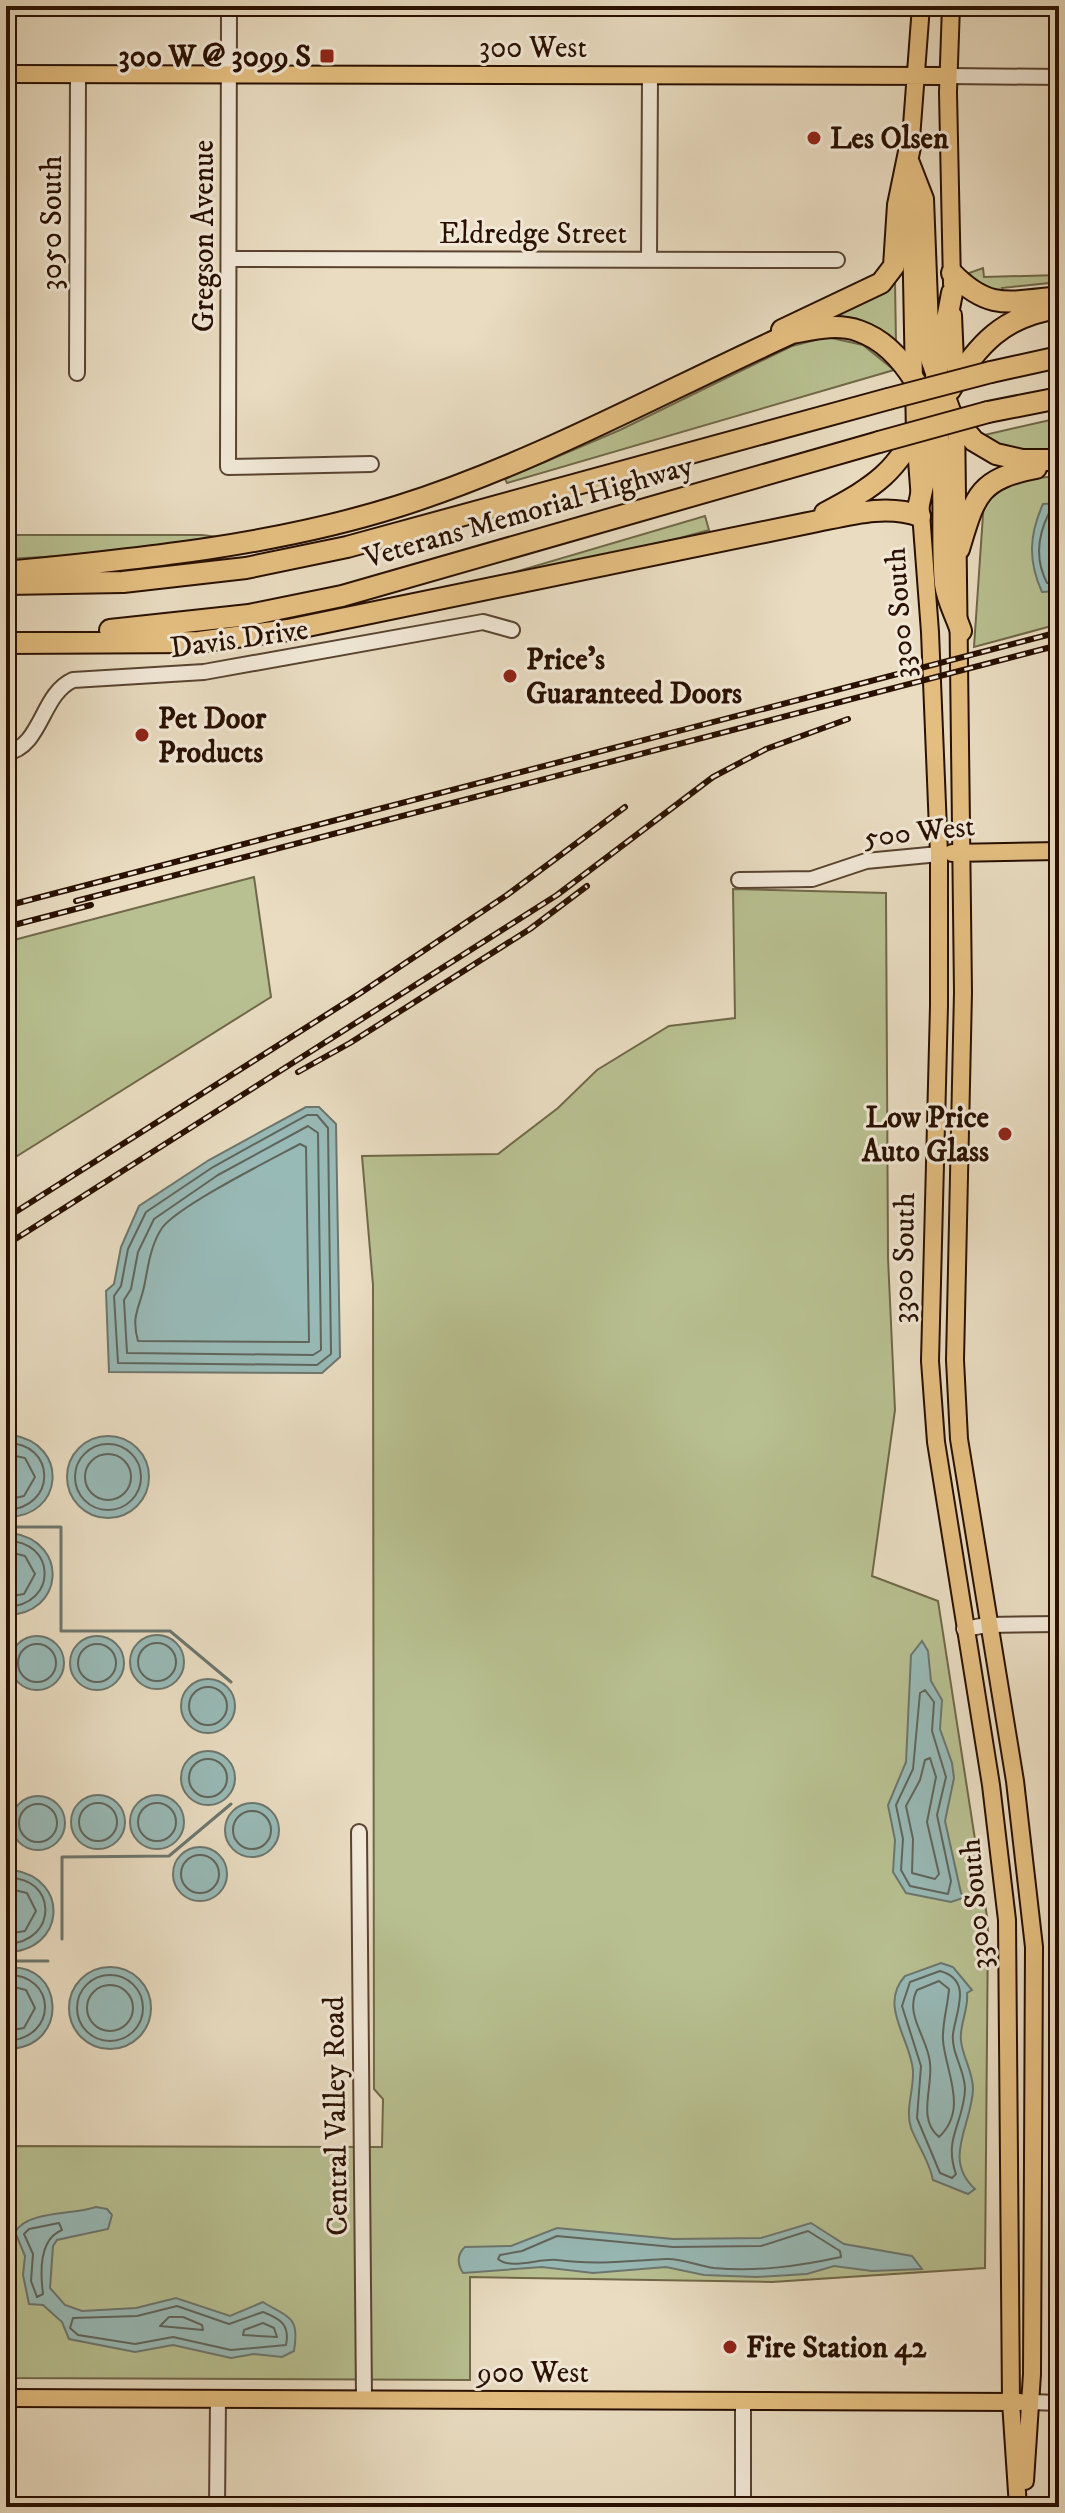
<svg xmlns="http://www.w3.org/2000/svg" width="1065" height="2513" viewBox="0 0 1065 2513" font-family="'IM FELL DW Pica',serif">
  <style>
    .green { fill: #b8c091; stroke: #706848; stroke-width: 2 }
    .water { fill: #98bab7; stroke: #6c766e; stroke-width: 2 }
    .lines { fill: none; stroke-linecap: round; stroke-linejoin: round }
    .shore { stroke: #60655c; stroke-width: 2 }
    .stream { stroke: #6c766e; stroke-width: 3 }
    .minor-casing { stroke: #594330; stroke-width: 18 }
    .major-casing { stroke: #291000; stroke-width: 20 }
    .highway-casing { stroke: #291000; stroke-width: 24 }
    .minor { stroke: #f1e8d7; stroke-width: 14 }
    .major { stroke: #e4be80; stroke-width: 16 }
    .highway { stroke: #e4be80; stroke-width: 20 }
    .rail-casing { stroke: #291000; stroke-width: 6 }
    .rail { stroke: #f1e8d7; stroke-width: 3; stroke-dasharray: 9; stroke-linecap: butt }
    .highway-bridge-casing { stroke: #291000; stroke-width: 24; stroke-linecap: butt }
    .highway-bridge { stroke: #e4be80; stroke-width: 20 }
    .poi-dot { fill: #8f2418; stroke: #f1e8d7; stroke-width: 3 }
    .labels { text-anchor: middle; stroke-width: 6; stroke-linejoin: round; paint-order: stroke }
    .street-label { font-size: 30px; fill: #291000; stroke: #f1e8d7 }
    .poi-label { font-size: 30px; font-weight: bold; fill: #291000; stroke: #f1e8d7; text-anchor: start }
  </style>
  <rect width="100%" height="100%" fill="#e9dcc1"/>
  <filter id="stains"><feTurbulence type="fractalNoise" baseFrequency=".0025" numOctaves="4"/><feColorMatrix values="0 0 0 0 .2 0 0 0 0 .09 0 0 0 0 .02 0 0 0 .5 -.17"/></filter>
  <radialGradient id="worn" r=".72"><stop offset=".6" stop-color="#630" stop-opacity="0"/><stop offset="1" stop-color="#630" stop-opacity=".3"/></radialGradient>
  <path class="green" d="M983,268L984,277L1059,275V282L1002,288L1005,294C992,293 976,283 969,273Z
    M895,279L896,345L827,316L874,298Z
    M827,337L863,345L894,370L507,483L505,479L620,430L792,346Z
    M1059,418V451H1013L980,436Z
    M1059,476V624L974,647L984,500L1014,480Z
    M705,516L709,530L680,538L481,582Z
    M6,535H202L218,537L81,555L6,559Z
    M254,877L271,997L6,1163V942Z
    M733,889L886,893L888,1258L895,1410L872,1576L938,1601L988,1923L985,2268L772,2282L470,2277V2380L6,2378V2146L382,2147L383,2099L374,2089L373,1285L362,1156L498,1154L558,1108L597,1070L669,1026L735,1018Z"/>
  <path class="water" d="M1059,503V591L1042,592C1028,561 1029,535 1043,504Z
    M306,1107H319L336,1124L340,1357L322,1373L109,1372L106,1291L114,1284L121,1247L139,1206L209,1160Z
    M12,1435C70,1444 64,1518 6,1517V1436Z
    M67 1477a41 41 0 1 1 82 0a41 41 0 1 1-82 0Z
    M12,1533C70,1542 64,1615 6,1615V1534Z
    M130 1662a27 27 0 1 1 54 0a27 27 0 1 1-54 0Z
    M70 1663a27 27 0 1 1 54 0a27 27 0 1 1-54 0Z
    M10 1663a27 27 0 1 1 54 0a27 27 0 1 1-54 0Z
    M922,1641L928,1651L931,1681L942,1700L940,1729L952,1763L954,1778L945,1821L961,1893L966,1897L951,1902L906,1893L893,1872L895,1840L888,1805L906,1762L911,1655Z
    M181 1706a27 27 0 1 1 54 0a27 27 0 1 1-54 0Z
    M181 1778a27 27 0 1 1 54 0a27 27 0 1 1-54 0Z
    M71 1822a27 27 0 1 1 54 0a27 27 0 1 1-54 0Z
    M130 1822a27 27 0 1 1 54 0a27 27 0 1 1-54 0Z
    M11 1823a27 27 0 1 1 54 0a27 27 0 1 1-54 0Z
    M225 1830a27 27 0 1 1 54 0a27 27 0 1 1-54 0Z
    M173 1874a27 27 0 1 1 54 0a27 27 0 1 1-54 0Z
    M13,1870C71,1879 65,1952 6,1952V1871Z
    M941,1963L953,1967L972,1990L967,1993C969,2009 959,2025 961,2041C963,2058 973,2072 973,2089C972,2125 942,2159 975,2189L968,2194L933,2180C929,2160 918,2146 911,2128C905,2109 914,2090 913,2071C911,2039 878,2006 905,1976Z
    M69 2008a41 41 0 1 1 82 0a41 41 0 1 1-82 0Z
    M6,1968C64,1960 72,2049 6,2049Z
    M96,2207L107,2209L112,2215L108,2229L57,2240L53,2246L50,2288L65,2305L82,2311L136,2308L176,2298L230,2316L263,2302C288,2318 300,2315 294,2351L282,2357L254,2354L231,2358L173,2345L135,2352L69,2339L62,2322L43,2305L29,2304L23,2275L25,2256L15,2232C28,2210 74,2215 96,2207Z
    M811,2223L844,2244L912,2256L922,2269L872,2271L834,2266L807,2274L757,2277L704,2275L666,2267L593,2273L542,2267L463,2273C457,2264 457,2254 465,2247L511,2246L557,2228L673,2239L761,2238Z"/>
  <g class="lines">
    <path class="shore" d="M1059,511L1049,513C1038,535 1035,560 1047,583H1059
      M307,1115H317L328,1128L331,1354L317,1365L118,1363L114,1296L121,1286L128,1249L146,1212L213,1167Z
      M308,1126L318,1133L321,1350L313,1355L127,1353L124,1300L131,1289L138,1252L154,1219L218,1175Z
      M300,1144L306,1147L309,1342L138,1341C131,1316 139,1309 144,1287C148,1268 150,1246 162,1228C178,1206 272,1159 300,1144Z
      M6,1443C56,1442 58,1508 6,1510
      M75 1477a33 33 0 1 1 66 0a33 33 0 1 1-66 0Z
      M6,1454L25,1458L35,1477L24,1496L6,1500
      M85 1477a23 23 0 1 1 46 0a23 23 0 1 1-46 0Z
      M6,1541C56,1540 59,1605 6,1607
      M6,1551L25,1556L35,1574L24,1594L6,1597
      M138 1662a19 19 0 1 1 38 0a19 19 0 1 1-38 0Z
      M78 1663a19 19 0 1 1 38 0a19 19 0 1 1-38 0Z
      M18 1663a19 19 0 1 1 38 0a19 19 0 1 1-38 0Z
      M189 1706a19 19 0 1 1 38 0a19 19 0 1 1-38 0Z
      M925,1690L934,1702L932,1731L946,1777L937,1815L951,1881L948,1894L910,1886L901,1870L903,1839L896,1805L913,1769L920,1693Z
      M930,1758L936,1777L927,1822L939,1874L935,1879L912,1873L913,1839L906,1806L920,1780L925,1760Z
      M189 1778a19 19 0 1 1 38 0a19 19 0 1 1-38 0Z
      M79 1822a19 19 0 1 1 38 0a19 19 0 1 1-38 0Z
      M138 1822a19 19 0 1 1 38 0a19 19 0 1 1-38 0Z
      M19 1823a19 19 0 1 1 38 0a19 19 0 1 1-38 0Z
      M233 1830a19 19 0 1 1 38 0a19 19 0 1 1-38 0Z
      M181 1874a19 19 0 1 1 38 0a19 19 0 1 1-38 0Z
      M6,1878C57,1875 60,1942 6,1944
      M6,1888L27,1893L36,1911L25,1931L6,1934
      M940,1971C973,1980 956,2011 953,2034C951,2053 965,2070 965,2089C964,2123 943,2138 956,2174L952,2178L940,2173L917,2118L921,2066L902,2006L910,1982Z
      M6,1975C57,1973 59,2039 6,2041
      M77 2008a33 33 0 1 1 66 0a33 33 0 1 1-66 0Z
      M939,1981L949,1989C948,2005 942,2024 943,2040C945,2071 969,2109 939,2137C917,2119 933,2088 930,2063C928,2038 904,2015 917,1990Z
      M6,1985L26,1990L35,2008L24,2028L6,2031
      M87 2008a23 23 0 1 1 46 0a23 23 0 1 1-46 0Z
      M59,2223L62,2230C39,2239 40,2271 43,2294L37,2297L31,2281L33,2254L24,2234L29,2229Z
      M808,2231L840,2251L841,2257C799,2266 758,2272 714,2268C698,2266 682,2258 666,2259C629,2261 595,2265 557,2260C540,2258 510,2270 498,2259L500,2255L522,2251L557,2236L673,2247L761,2246Z
      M177,2306L229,2324L263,2312C281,2319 290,2325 286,2345L231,2350L173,2337L135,2344L78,2335L70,2328L73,2318L137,2316Z
      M183,2317L202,2325L203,2330L160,2326L169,2317Z
      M263,2323L274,2328L277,2337L243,2335L244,2330Z"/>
    <path class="stream" d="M6,1527H61V1631H170L231,1682
      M62,1939V1857L169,1856L231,1804
      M6,1961H48"/>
    <defs>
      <path id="minor" d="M229,6L228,467L371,464
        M948,76L1059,77
        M229,259L837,260
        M649,260L650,75
        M77,373L78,74
        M6,753C42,747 41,694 73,680L204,672L483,622L512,630
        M739,880L812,879L866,861L939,854
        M964,1629L987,1625L1059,1624
        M359,1832L364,2399
        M1031,2402L1059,2403
        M217,2507L218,2399
        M743,2507V2402"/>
      <path id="major" d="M951,6L948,92L952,284
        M6,74L948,76
        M910,152L921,6
        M910,175L915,434L930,632L939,854V1006L930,1361L936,1442L991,1785L1007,1920L1011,2402L1018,2507
        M953,315L956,384
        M956,415L963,992L955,1360L959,1439L1015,1781L1034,1947L1032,2374L1025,2481
        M952,853L1059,851
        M6,2398L1020,2402"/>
      <path id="highway" d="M909,163L923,199L929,353L951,414L974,441L996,454L1022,460H1059
        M952,273C986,308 1005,303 1051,298
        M782,330L881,283L894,266L898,205L911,142
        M991,372L1059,357
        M936,377L952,293
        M950,390C977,345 1004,315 1059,308
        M988,412L1059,398
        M919,504L934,436
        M825,513C876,486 897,472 923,419
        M959,549C975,496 978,479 1036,468
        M6,572C137,559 273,546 399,506C535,463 662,392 792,333C814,329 837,323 859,331C905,347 936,409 941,455C946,497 941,541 945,584C947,600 956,616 961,631
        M6,584L123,582L246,568L347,547L888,399
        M110,630L249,615L342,596L879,442
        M6,643L199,642L288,630L808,523C845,516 884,503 920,516"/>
    </defs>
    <use href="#minor" class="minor-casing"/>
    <use href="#major" class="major-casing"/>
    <use href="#highway" class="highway-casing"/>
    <use href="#minor" class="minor"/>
    <use href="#major" class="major"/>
    <use href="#highway" class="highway"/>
    <defs>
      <path id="rail" d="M76,901L1059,645
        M6,906L1059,632
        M6,927L91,905
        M298,1072L350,1043L530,929L587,886
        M6,1218L359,994L507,895L625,807
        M6,1245L557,895L713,777L766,749L848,719"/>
    </defs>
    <use href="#rail" class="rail-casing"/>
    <use href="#rail" class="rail"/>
    <defs>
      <path id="highway-bridge" d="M888,399L991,372
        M879,442L988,412"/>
    </defs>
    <use href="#highway-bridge" class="highway-bridge-casing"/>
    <use href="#highway-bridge" class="highway-bridge"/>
  </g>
  <g class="poi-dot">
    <rect x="319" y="48" width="16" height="16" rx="4"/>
    <circle cx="814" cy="138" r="8"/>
    <circle cx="510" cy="676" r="8"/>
    <circle cx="142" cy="735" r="8"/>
    <circle cx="1005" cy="1134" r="8"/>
    <circle cx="730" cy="2347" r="8"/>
  </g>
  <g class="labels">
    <g class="street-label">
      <text x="533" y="57">300 West</text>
      <text transform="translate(51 223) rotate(-90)" y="10">3050 South</text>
      <text x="533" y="243">Eldredge Street</text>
      <text transform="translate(203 236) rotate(-90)" y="10">Gregson Avenue</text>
      <text transform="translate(528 511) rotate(-16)" y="10">Veterans Memorial Highway</text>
      <text transform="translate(899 613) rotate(-94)" y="10">3300 South</text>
      <text transform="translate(239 638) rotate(-8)" y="10">Davis Drive</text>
      <text transform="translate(919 831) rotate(-6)" y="10">500 West</text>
      <text transform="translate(903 1258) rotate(-89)" y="10">3300 South</text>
      <text transform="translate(975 1904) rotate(-95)" y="10">3300 South</text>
      <text transform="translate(335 2116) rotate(-91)" y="10">Central Valley Road</text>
      <text x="533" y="2382">900 West</text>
    </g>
    <g class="poi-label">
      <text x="311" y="66" text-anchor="end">300 W @ 3099 S</text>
      <text x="830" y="148">Les Olsen</text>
      <text x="526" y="669">Price's<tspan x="526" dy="34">Guaranteed Doors</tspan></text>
      <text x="158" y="728">Pet Door<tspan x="158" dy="34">Products</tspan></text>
      <text x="989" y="1127" text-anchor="end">Low Price<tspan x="989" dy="34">Auto Glass</tspan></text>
      <text x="746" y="2357">Fire Station 42</text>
    </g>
  </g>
  <rect width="1065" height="2513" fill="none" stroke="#e9dcc1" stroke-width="32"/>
  <rect x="8" y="8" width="1049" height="2497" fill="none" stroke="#291000" stroke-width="4"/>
  <rect x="16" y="16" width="1033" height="2481" fill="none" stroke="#291000" stroke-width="2"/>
  <rect width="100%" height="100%" filter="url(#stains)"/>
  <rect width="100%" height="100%" fill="url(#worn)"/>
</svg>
